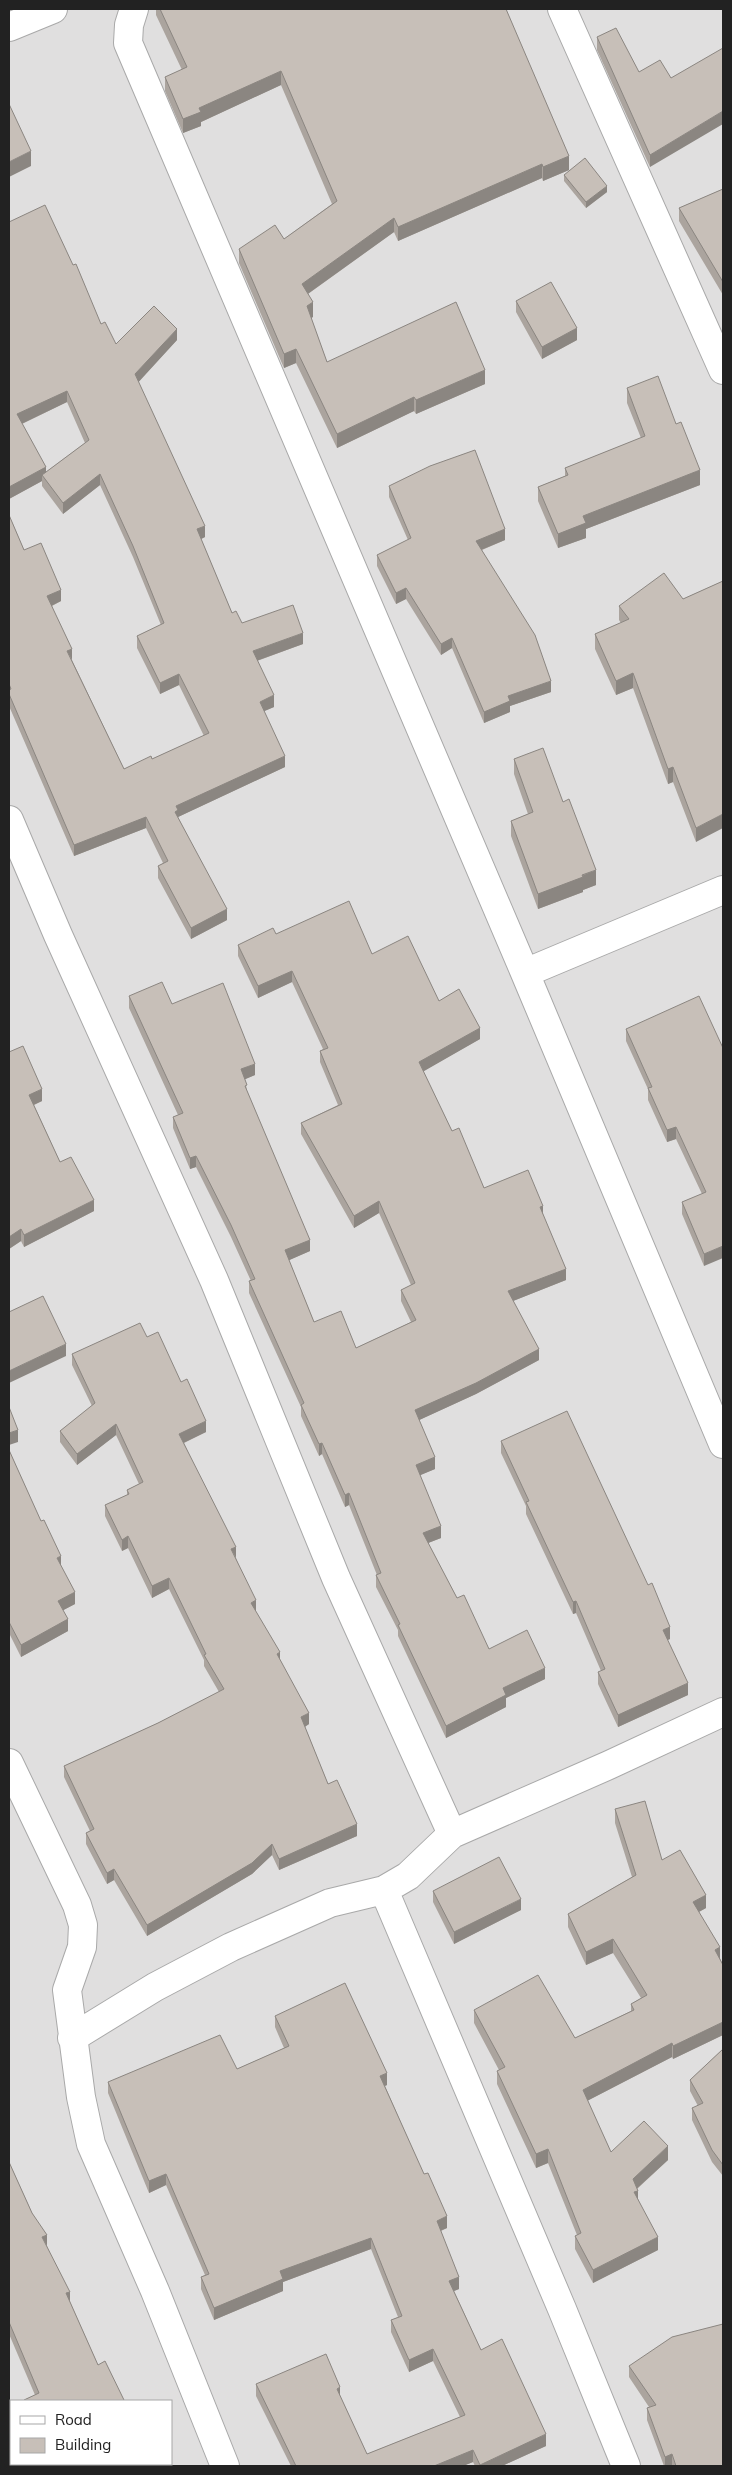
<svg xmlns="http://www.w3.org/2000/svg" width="732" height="2475" viewBox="0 0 732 2475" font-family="Mulish,sans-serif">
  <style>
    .residential { fill: #e0dfdf; fill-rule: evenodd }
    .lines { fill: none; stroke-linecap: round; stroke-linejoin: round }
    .street-casing { stroke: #a9a9a9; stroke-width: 30 }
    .street { stroke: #fff; stroke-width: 28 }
    .wall { fill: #aba49e; fill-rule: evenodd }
    .shaded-wall { fill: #8b8681 }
    .building { fill: #c7bfb8; stroke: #8b8681 }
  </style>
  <rect width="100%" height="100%" fill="#f2efe9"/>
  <path class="residential" d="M9,9H723V2466H9ZM11,2401H171V2464H11Z"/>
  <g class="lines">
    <defs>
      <path id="street" d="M134,9L129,25L128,43L525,973L723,1444
        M562,9L723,370
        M9,27L53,9
        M9,820L58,935L214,1280L336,1578L452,1834
        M525,973L723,890
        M9,1763L77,1905L83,1925L82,1947L67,1990L81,2097L91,2144L155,2291L225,2466
        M384,1890L562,2309L626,2466
        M72,2038L155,1987L231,1947L330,1903L384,1890L408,1876L452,1834L609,1765L723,1712"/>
    </defs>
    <use href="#street" class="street-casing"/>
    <use href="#street" class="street"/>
  </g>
  <path class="wall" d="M156,9H506L569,170L543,181L542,178L398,241L394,232L308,294L313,317L311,318L327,362L485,384L416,414L414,411L337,448L296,363L284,368L239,263V249L284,239L332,204L281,85L201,122V126L183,133L165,91V77L182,70L156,15Z
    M597,37L639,72L671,78L650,167L597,50Z
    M564,175L607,192L586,208L564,181Z
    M723,189V295L679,221V208Z
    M9,222L101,324L116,344L177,340L138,382L205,537L201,539L232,613L242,623L303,644L257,661L274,707L264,711L285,767L178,817L227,920L191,939L158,878V866L163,863L146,828L74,856L9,706V515L24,550L61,601L52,606L72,660L124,769L152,759L204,736L179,685L160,694L137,648V636L161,625L133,557L100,485L63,514L42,486V481L9,499ZM67,402L85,443L46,472L22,424Z
    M516,301L577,340L542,359L516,312Z
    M627,388L676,424L700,485L586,529V538L558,548L538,501V487L565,476V468L641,438L627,403Z
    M389,486L505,540L482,550L551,692L510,706V712L484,723L452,648L441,655L406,599L396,604L377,566V555L408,540L389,497Z
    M723,581L696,842L673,782L668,784L633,688L616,695L595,649V634L621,623L619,620V606L683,599Z
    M514,759L563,802L596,885L583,890V892L538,909L511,836V821L528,814L514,774Z
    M276,934L372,954L439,1001L480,1039L423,1071L452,1131L484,1188L543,1216L566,1280L513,1301L539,1360L476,1394L419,1420L435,1469L420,1475L441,1538L428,1543L457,1598L489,1649L545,1679L506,1698V1707L446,1738L398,1636V1630L376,1587V1575H377L349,1505L345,1507L322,1454L319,1456L301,1416V1407L249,1293V1281H251L231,1237L196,1167L190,1169L173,1128V1117L178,1115L129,1008V996L172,1004L255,1075L245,1079L247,1091L310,1251L289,1260L314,1322L356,1348L411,1322L401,1301V1290L411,1285L379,1213L354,1228L301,1134V1123L338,1105L320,1062V1051L323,1049L292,982L258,998L238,956V945Z
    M626,1029L723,1048L704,1266L682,1214V1202L702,1194L676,1139L667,1142L648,1100V1089L626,1041Z
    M9,1052L42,1101L34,1105L60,1162L94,1211L24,1247L21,1241L9,1249Z
    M147,1337L181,1382L206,1432L184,1443L236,1558L256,1612L280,1660L309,1724L305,1727L328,1784L357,1836L279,1870L272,1855L252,1874L147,1936L114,1880L107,1884L86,1844V1833L90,1831L64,1777V1766L158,1723L219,1692L204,1666V1660L169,1589L152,1598L128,1548L122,1551L105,1516V1505L127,1495V1490L139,1484L116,1435L77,1465L60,1442V1431L92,1406L72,1365V1354Z
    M501,1441L670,1639L667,1640L688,1695L618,1727L598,1684V1672L601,1671L576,1613L573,1614L526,1514V1506L501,1453Z
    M9,1450L61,1567L75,1604L63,1610L68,1631L21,1657L9,1633Z
    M615,1809L662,1860L706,1908L699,1912L723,1965V2035L673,2059L672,2057L587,2101L611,2152L668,2160L637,2189L638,2199L658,2250L593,2283L575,2249V2236L577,2235L548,2163L536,2168L497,2084V2071L499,2070L474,2023V2010L575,2038L631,2011V2004L641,1998L613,1953L586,1965L568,1927V1914L632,1877L615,1823Z
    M433,1891L521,1910L454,1944L433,1902Z
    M275,2016L387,2085L385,2086L447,2228L441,2231L459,2289L454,2291L481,2350L546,2446L502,2466H475L473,2462L463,2466H291L256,2396V2384L340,2396L367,2454L460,2417L433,2361L409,2372L391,2332V2320L398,2317L371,2249L283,2282V2291L214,2320L201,2289V2277L205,2275L166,2185L149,2193L108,2093V2082L237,2069L284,2048L275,2027Z
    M723,2049V2176L712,2162L692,2120V2108L698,2106L690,2091V2080Z
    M9,2162L47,2246L70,2302L98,2365L124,2401H24V2400L35,2395L9,2334Z
    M629,2366L723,2466H664L647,2420V2408L649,2407L629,2377Z
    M43,2464H133L134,2466H43Z"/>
  <path class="shaded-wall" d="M281,71V85L201,122V126L183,133V119L199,108Z
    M723,111V124L650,167V155Z
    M31,151V166L9,177V162Z
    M569,156V170L543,181V167Z
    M542,164V178L398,241V227Z
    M607,186V192L586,208V202Z
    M394,218V232L302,298V284Z
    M313,302V317L307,320V306Z
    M577,328V340L542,359V347Z
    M177,329V340L135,386V374Z
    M296,349V363L284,368V354Z
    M485,370V384L416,414V400Z
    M67,391V402L17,426V414Z
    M414,397V411L337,448V434Z
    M46,467V479L42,475V481L9,499V487Z
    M700,470V485L586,529V538L558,548V534L583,516Z
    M100,474V485L63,514V503Z
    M205,526V537L197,541V529Z
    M505,529V540L476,552V541Z
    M406,588V599L396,604V593Z
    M61,590V601L47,608V596Z
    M303,633V644L253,662V651Z
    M452,638V648L441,655V644Z
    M72,649V660L67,651Z
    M633,673V688L616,695V681Z
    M179,674V685L160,694V683Z
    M551,681V692L510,706V712L484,723V712L508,696Z
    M274,695V707L260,713V702Z
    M285,756V767L178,817V822L175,812L176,806Z
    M673,767V782L668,784V769Z
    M723,814V828L696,842V828Z
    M146,817V828L74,856V845Z
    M596,870V885L583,890V892L538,909V894Z
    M227,909V920L191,939V928Z
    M292,971V982L258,998V986Z
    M480,1028V1039L419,1074V1062Z
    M255,1064V1075L241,1081V1069Z
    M42,1089V1101L29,1107V1095Z
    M676,1127V1139L667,1142V1130Z
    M196,1156V1167L190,1169V1158Z
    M94,1200V1211L24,1247V1235Z
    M379,1201V1213L354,1228V1216Z
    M543,1206V1217L540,1207Z
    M21,1229V1241L9,1249V1237Z
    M310,1240V1251L285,1262V1250Z
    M723,1246V1258L704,1266V1254Z
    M566,1269V1280L508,1303V1291Z
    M66,1344V1356L9,1383V1371Z
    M539,1349V1360L476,1394L415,1422V1410Z
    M206,1421V1432L179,1445V1434Z
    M116,1424V1435L77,1465V1454Z
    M18,1430V1442L9,1445V1433Z
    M322,1443V1454L319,1456V1444Z
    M435,1457V1469L416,1477V1465Z
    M349,1493V1505L345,1507V1495Z
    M441,1526V1538L423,1545V1533Z
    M128,1536V1548L122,1551V1540Z
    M236,1547V1558L231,1549Z
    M61,1556V1568L57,1558Z
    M169,1578V1589L152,1598V1586Z
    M75,1592V1604L58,1613V1601Z
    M256,1600V1612L251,1603Z
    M576,1601V1613L573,1614V1602Z
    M68,1619V1631L21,1657V1645Z
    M670,1627V1639L663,1642V1630Z
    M280,1652V1663L277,1654Z
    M545,1668V1679L506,1698V1707L446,1738V1726L503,1688Z
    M688,1683V1695L618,1727V1715Z
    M309,1713V1724L301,1729V1717Z
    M357,1824V1836L279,1870V1859Z
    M272,1844V1855L252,1874L147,1936V1925Z
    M114,1869V1880L107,1884V1873Z
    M706,1895V1908L693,1915V1902Z
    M521,1899V1910L454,1944V1932Z
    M613,1939V1953L586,1965V1952Z
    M720,1947V1961L715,1950Z
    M723,2022V2035L673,2059V2046Z
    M672,2043V2057L583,2103V2090Z
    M387,2073V2085L380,2088V2076Z
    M668,2146V2160L633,2192V2179Z
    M548,2149V2163L536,2168V2154Z
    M166,2174V2185L149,2193V2181Z
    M638,2191V2204L634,2192Z
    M447,2216V2228L437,2232V2221Z
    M47,2235V2246L42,2237Z
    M658,2237V2250L593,2283V2270Z
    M371,2238V2249L283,2282V2291L214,2320V2308L280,2271Z
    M459,2277V2289L449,2293V2281Z
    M70,2292V2303L66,2293Z
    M433,2349V2361L409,2372V2360Z
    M340,2387V2399L337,2389Z
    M546,2434V2446L502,2466H480V2465Z
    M473,2450V2462L463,2466H434Z
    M672,2454V2466H665V2457Z"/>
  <path class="building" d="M160,9H506L569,156L543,167L542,164L398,227L394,218L302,284L313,302L307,306L327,362L456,302L485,370L416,400L414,397L337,434L296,349L284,354L239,249L275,225L284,239L337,201L281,71L199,108L201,112L183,119L165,77L187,67Z
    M616,28L639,72L660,60L671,78L723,48V111L650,155L597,37Z
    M9,104L31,151L9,162Z
    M585,158L607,186L586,202L564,175Z
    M723,189V282L679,208Z
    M45,205L73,265L76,264L101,324L105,322L116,344L154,306L177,329L135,374L205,526L197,529L232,613L236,611L242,623L293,605L303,633L253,651L274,695L260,702L285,756L176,806L178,810L175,812L227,909L191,928L158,866L168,861L146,817L74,845L9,694V690L11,689L9,684V515L24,550L41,543L61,590L47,596L72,649L67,651L124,769L151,756L152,759L209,733L179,674L160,683L137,636L164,623L133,546L100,474L63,503L42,475L89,440L67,391L17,414L46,467L9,487V222Z
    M551,282L577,328L542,347L516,301Z
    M658,376L676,424L681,422L700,470L583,516L586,523L558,534L538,487L568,475L565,468L645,436L627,388Z
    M475,450L505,529L476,541L535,635L551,681L508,696L510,701L484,712L452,638L441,644L406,588L396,593L377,555L411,538L389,486L430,466Z
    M664,573L683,599L723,581V814L696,828L673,767L668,769L633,673L616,681L595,634L629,619L619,606Z
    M543,748L563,802L569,799L596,870L582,875L583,877L538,894L511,821L533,812L514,759Z
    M349,901L372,954L408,936L439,1001L459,989L480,1028L419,1062L452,1131L459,1128L484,1188L528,1170L543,1206L540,1207L566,1269L508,1291L539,1349L476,1383L415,1410L435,1457L416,1465L441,1526L423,1533L457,1598L464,1595L489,1649L527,1630L545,1668L503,1688L506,1695L446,1726L398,1625L400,1624L376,1575L381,1573L349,1493L345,1495L322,1443L319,1444L301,1405L304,1403L249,1281L255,1279L231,1225L196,1156L190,1158L173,1117L183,1113L129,996L162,982L172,1004L223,983L255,1064L241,1069L247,1085L245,1086L310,1240L285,1250L314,1322L341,1311L356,1348L416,1320L401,1290L415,1283L379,1201L354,1216L301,1123L342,1104L320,1051L328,1048L292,971L258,986L238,945L273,928L276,934Z
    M699,996L723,1048V1246L704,1254L682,1202L706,1192L676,1127L667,1130L648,1088L652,1087L626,1029Z
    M23,1046L42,1089L29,1095L60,1162L71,1157L94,1200L24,1235L21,1229L9,1237V1052Z
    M43,1296L66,1344L9,1371V1312Z
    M140,1323L147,1337L158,1332L181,1382L187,1379L206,1421L179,1434L236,1547L231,1549L256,1600L251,1603L280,1652L277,1654L309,1713L301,1717L328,1784L337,1780L357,1824L279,1859L272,1844L252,1863L147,1925L114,1869L107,1873L86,1833L94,1829L64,1766L158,1723L224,1689L204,1655L206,1654L169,1578L152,1586L128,1536L122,1540L105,1505L129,1494L127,1490L143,1482L116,1424L77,1454L60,1431L95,1403L72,1354Z
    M9,1407L18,1430L9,1433Z
    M567,1411L648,1585L652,1583L670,1627L663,1630L688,1683L618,1715L598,1672L605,1669L576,1601L573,1602L526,1502L529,1501L501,1441Z
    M9,1450L41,1521L44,1520L61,1556L57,1558L75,1592L58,1601L68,1619L21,1645L9,1622Z
    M645,1801L662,1860L680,1850L706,1895L693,1902L720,1947L715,1950L723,1965V2022L673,2046L672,2043L583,2090L611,2152L644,2121L668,2146L633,2179L638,2191L634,2192L658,2237L593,2270L575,2236L581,2233L548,2149L536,2154L497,2071L505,2067L474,2010L538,1975L575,2038L634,2010L631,2004L647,1995L613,1939L586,1952L568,1914L636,1875L615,1809Z
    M499,1857L521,1899L454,1932L433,1891Z
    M345,1983L387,2073L380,2076L424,2174L428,2173L447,2216L437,2221L459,2277L449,2281L481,2350L502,2339L546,2434L480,2465L473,2450L434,2466H296L256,2384L326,2354L340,2387L337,2389L367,2454L465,2415L433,2349L409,2360L391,2320L402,2316L371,2238L280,2271L283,2279L214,2308L201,2277L209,2274L166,2174L149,2181L108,2082L220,2035L237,2069L289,2046L275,2016Z
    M723,2049V2165L712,2150L692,2108L703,2103L690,2080Z
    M9,2162L32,2213L47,2235L42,2237L70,2292L66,2293L98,2365L105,2361L124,2400L121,2401H25L24,2400L39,2393L9,2322Z
    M723,2324V2466H676L672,2454L665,2457L647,2408L656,2405L629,2366L672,2337Z
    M48,2464H133L134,2466H49Z"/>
  <rect width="732" height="2475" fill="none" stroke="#222222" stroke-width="20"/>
  <rect x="10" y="2400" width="162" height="65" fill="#ffffff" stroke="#a7a7a7"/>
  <rect x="20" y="2416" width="25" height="8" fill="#ffffff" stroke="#a7a7a7"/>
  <text x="55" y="2425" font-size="15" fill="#222222">Road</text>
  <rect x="20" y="2438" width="25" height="15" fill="#c7bfb8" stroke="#a7a7a7"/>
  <text x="55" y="2450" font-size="15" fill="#222222">Building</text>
</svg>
